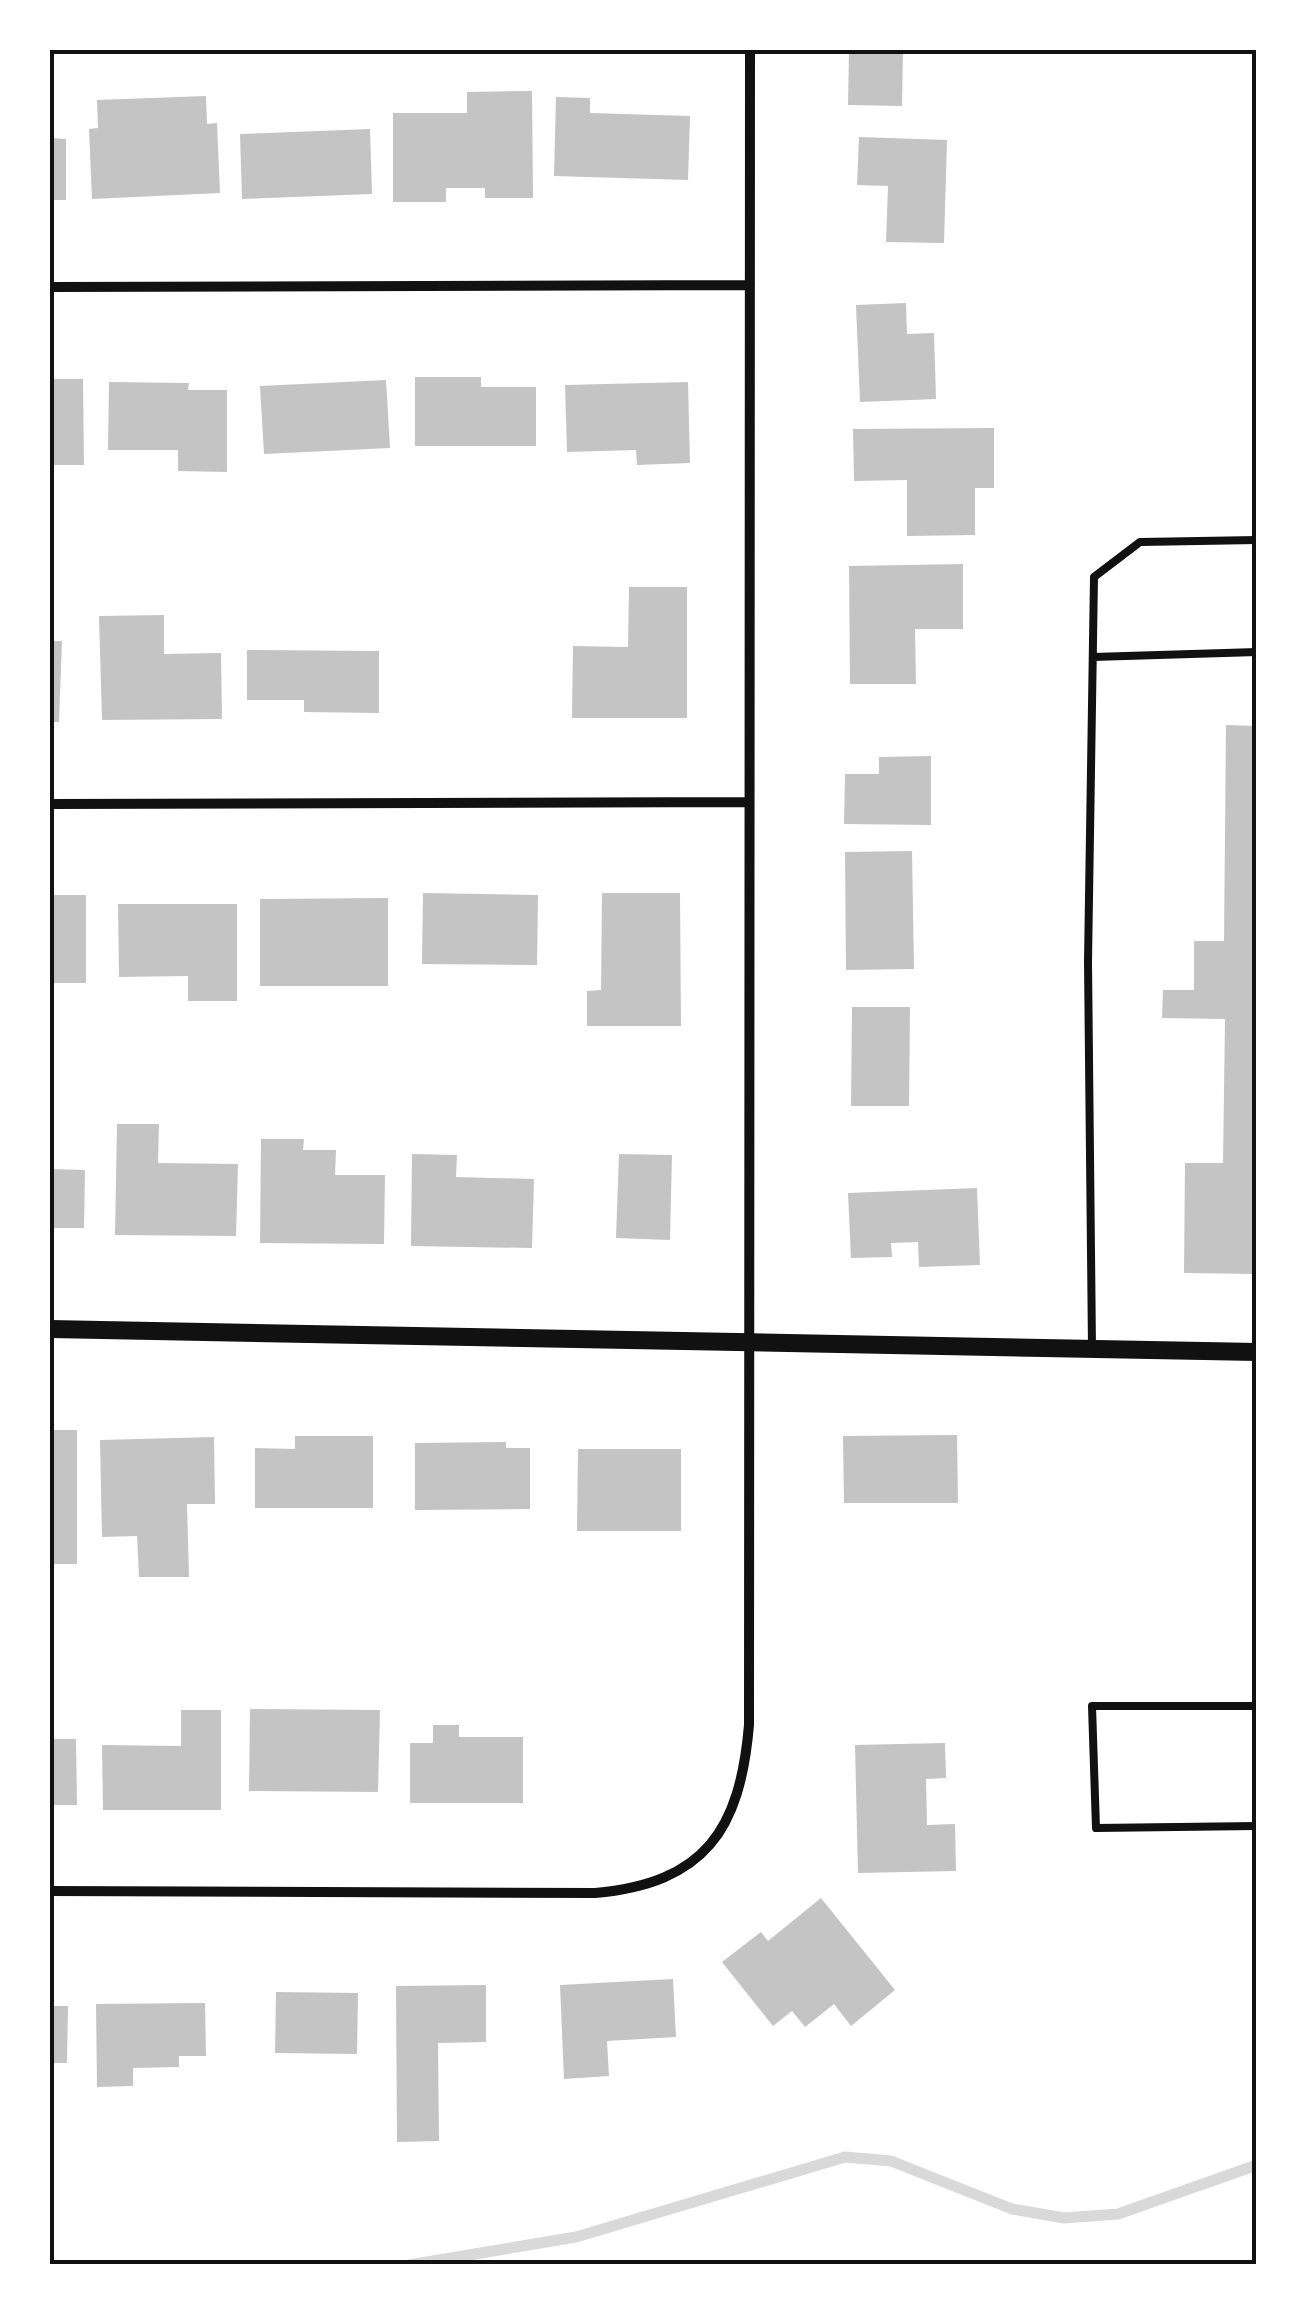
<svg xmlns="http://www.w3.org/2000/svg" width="1307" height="2315" viewBox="0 0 1307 2315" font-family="Manrope,sans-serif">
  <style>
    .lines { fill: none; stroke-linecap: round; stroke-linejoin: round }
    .stream { stroke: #d9d9d9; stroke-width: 11 }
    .building { fill: #c4c4c4 }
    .service { stroke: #111; stroke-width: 8 }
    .minor { stroke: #111; stroke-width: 10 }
    .tertiary { stroke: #111; stroke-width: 18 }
    .neatline { fill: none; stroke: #111; stroke-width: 4 }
  </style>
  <rect width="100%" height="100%" fill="#fff"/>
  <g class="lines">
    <path class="stream" d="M409,2265L576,2237L845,2157L891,2161L1012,2209L1064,2218L1118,2214L1257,2165"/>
  </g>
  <path class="building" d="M849,50H903L902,106L848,105Z
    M532,91L533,198H485V188H446V202H393V113H467V92Z
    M206,96L207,124L217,123L220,193L92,199L89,129L98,128L97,100Z
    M556,97L590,98V113L690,116L688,180L554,176Z
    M370,129L372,194L242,199L240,134Z
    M859,137L947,140L944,243L886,242L888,186L857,185Z
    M50,138L66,139V200H50Z
    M906,303L907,334L934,333L936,399L860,402L856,305Z
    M415,377H481V387H536V446H415Z
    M50,379H83L84,465H50Z
    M386,380L390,448L264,454L260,386Z
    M109,382L189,383L188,390H227V472L178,471V450H108Z
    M688,382L690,463L637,465L636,450L567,452L565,385Z
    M994,428V488H975V535L907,536V480L854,481L853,429Z
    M963,564V629H915L916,684H850L849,566Z
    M629,587H687V718H572L573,646L628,647Z
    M164,615V654L221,653L222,719L102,720L99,616Z
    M50,641H62L59,722H50Z
    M247,650L379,651V713L304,712V700H247Z
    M1226,725L1257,726V1274L1184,1273L1185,1163H1223L1225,1019L1162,1018L1163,990H1194V941H1224Z
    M931,756V825L844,824L845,774H879V757Z
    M912,851L914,969L846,970L845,852Z
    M423,893L538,895L537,965L422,964Z
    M602,893H680L681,1026H587V991L601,990Z
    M50,895H86V983H50Z
    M388,898V986H260V899Z
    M118,904H237V1001H188V976L119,977Z
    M852,1007H910L909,1106H851Z
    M117,1124H159L158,1163L238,1164L236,1236L115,1235Z
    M261,1139H304L303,1150H336L335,1175H385L384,1244L260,1243Z
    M412,1154L457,1155L456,1177L534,1179L532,1248L411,1246Z
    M619,1154L672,1155L670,1240L616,1238Z
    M50,1169L85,1170L84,1228H50Z
    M977,1188L980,1265L919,1267L918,1242L891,1243L892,1257L851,1258L848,1193Z
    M50,1430H77V1564H50Z
    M957,1435L958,1503H844L843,1436Z
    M295,1436H373V1508H255V1448L295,1449Z
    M214,1437L215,1504H187L189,1577H139L137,1536L102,1537L100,1440Z
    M506,1442V1448H530V1509L415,1510V1443Z
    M578,1449H681V1531H577Z
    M250,1709L380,1710L378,1792L249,1791Z
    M181,1710H221V1810H103L102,1745L181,1746Z
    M433,1725H459V1737H523V1803H410V1743H433Z
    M50,1739H76L77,1805H50Z
    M945,1743L946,1778L926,1779L927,1825L955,1824L956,1871L858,1873L855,1745Z
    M821,1898L895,1990L851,2026L834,2004L805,2027L792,2011L773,2026L722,1962L761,1932L768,1941Z
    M673,1979L676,2037L607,2041L609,2076L564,2079L560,1985Z
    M486,1985V2042L438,2043L439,2141L397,2142L396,1986Z
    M276,1992L358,1993L357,2054L275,2053Z
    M205,2003L206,2056H179V2067L133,2068V2086L97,2087L96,2004Z
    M50,2006H68L67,2063H50Z"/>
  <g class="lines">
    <path class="service" d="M1093,657L1257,652
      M1092,1348L1088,962L1094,577L1140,542L1257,540
      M1257,1706H1092L1096,1828L1257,1826"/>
    <path class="minor" d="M50,287L750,285
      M50,804L749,802
      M50,1891L595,1893C705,1883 740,1830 749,1725L750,50"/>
    <path class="tertiary" d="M50,1329L1257,1352"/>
  </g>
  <rect width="1307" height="2315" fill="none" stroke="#ffffff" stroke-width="105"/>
  <rect x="52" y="52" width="1202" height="2210" class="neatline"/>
</svg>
